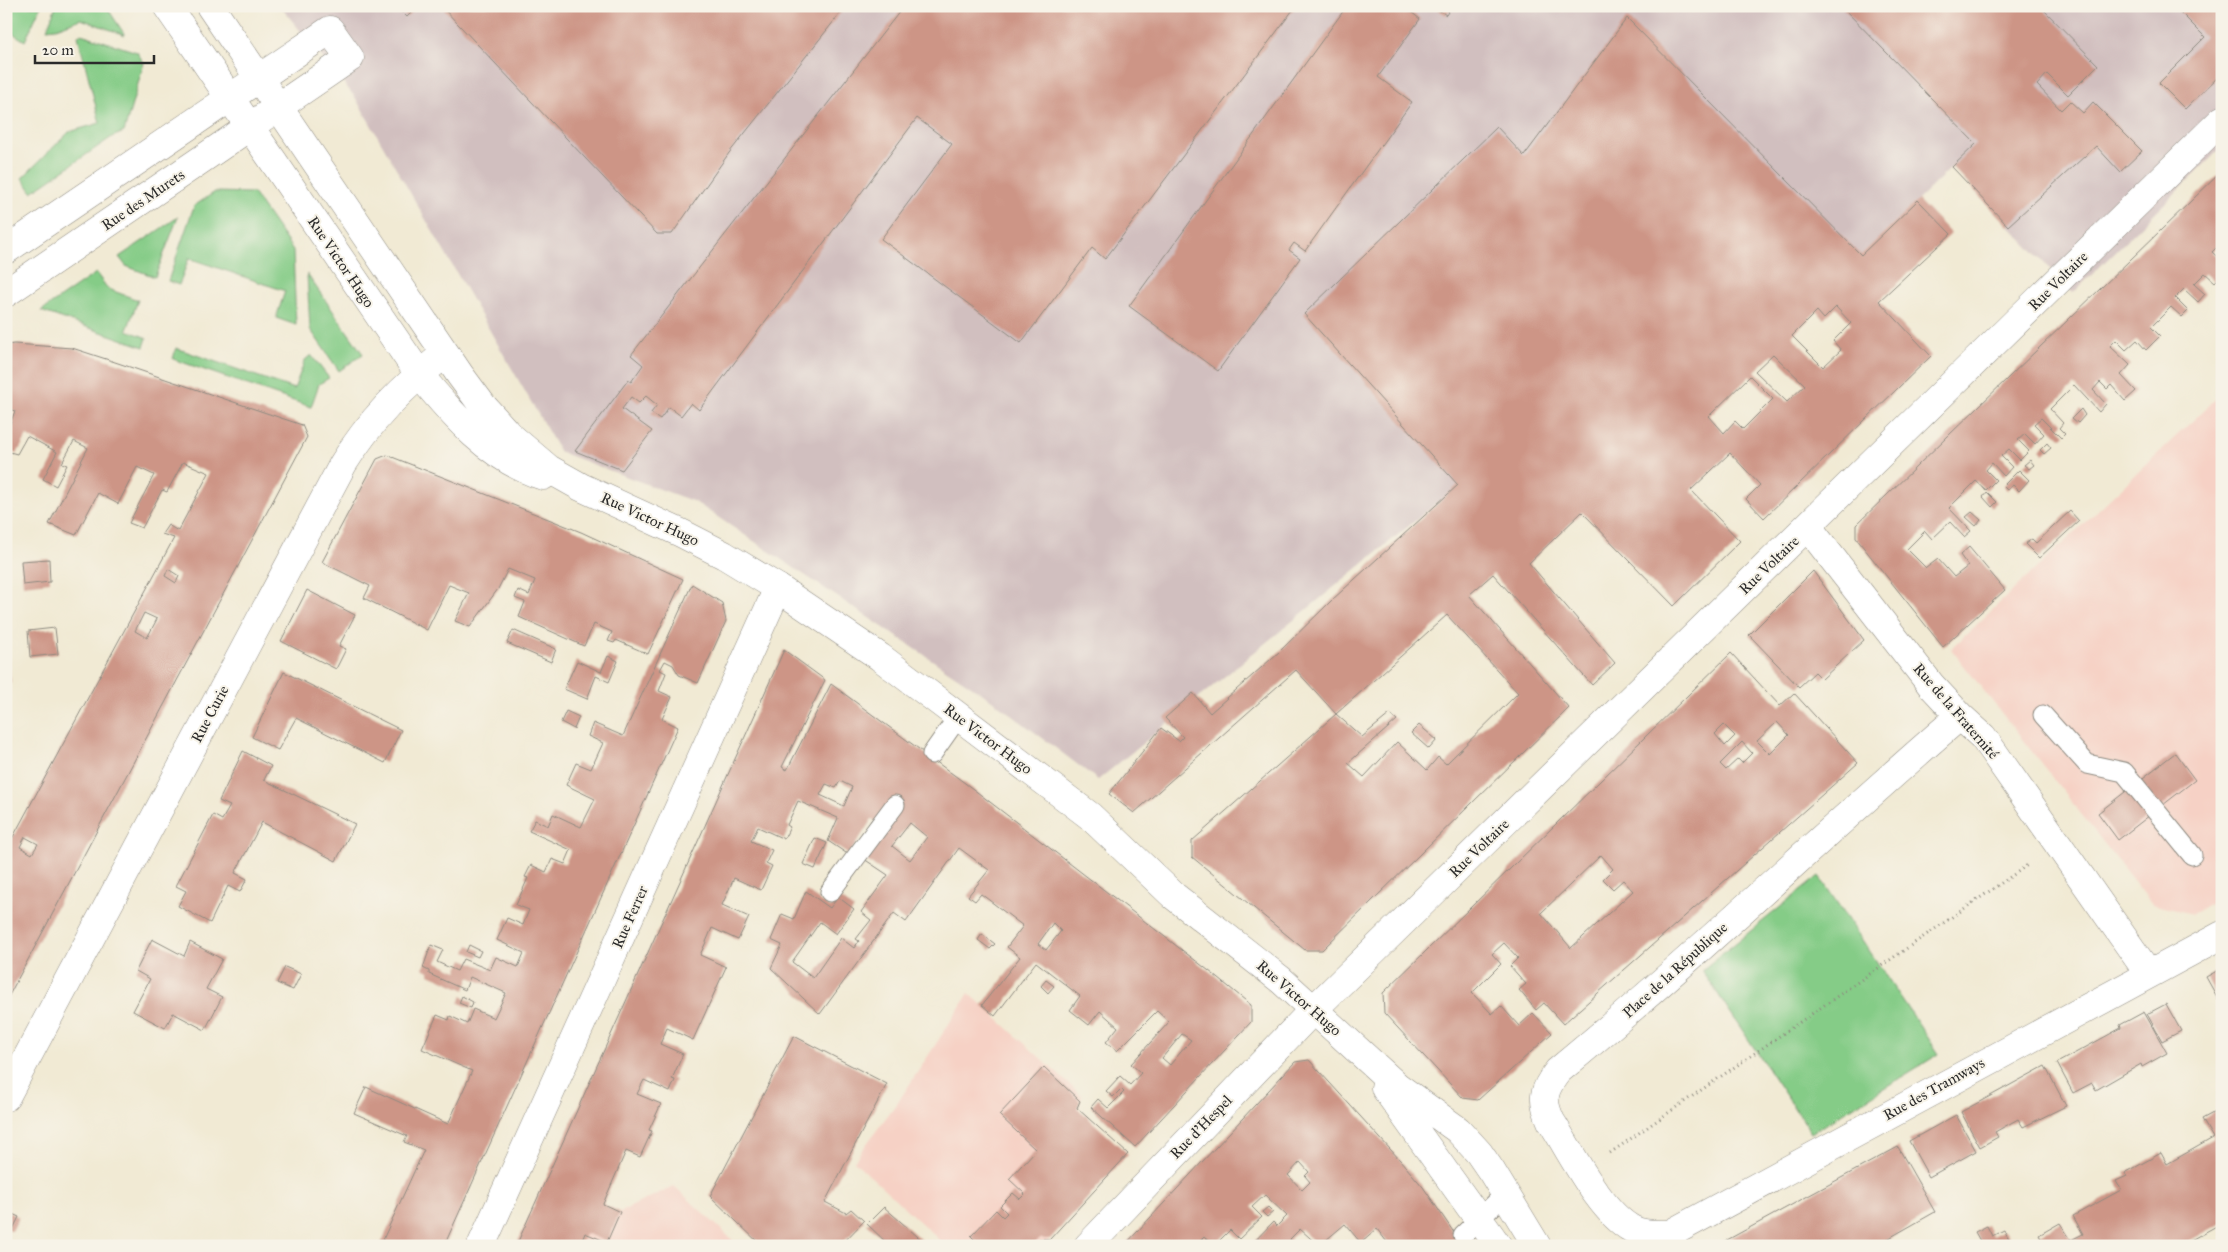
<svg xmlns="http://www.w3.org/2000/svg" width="2228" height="1252" viewBox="0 0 2228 1252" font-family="'IM FELL Great Primer',serif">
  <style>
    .built { fill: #f6d1c5 }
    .industrial { fill: #d1bfbf }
    .green { fill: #85cc87; stroke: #587c59 }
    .building { fill: #cd9586; fill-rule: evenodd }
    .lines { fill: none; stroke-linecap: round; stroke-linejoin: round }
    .lane-casing { stroke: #8e8a80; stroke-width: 21 }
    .street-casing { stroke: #8e8a80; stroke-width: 29 }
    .secondary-casing { stroke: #8e8a80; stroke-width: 29 }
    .path { stroke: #8e8a80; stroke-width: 3; stroke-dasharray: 1 4; stroke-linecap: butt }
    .lane { stroke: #fff; stroke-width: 19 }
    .street { stroke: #fff; stroke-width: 28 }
    .secondary { stroke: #fff; stroke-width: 28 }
    .labels { text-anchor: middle; stroke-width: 4; stroke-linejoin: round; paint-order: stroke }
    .street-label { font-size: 15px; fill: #2b2b2b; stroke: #f7f3e8 }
  </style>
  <rect width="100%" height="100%" fill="#f7f3e8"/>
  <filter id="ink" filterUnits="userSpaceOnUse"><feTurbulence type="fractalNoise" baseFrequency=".02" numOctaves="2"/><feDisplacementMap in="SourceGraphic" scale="10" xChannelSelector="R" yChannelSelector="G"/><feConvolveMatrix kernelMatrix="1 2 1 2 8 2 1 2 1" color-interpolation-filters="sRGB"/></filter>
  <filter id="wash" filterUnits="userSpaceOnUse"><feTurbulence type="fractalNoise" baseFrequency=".0096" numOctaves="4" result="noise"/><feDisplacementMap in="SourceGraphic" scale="20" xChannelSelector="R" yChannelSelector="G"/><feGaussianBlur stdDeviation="1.12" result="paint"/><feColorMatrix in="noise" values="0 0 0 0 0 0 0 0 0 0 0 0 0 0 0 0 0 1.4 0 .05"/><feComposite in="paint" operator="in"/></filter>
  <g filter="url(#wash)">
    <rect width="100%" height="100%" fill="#f1ead4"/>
    <path class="built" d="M2222,393V898L2193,914L2152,904L1951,649Z
      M969,993L1082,1096L1078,1108L1128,1154L1043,1246H946L854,1161L902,1096Z
      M545,1180L620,1212L674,1186L739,1246H516Z"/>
    <path class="industrial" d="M280,6H2222V147L2073,293L1952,167L1735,377L1600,495L1529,563L1459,485L1098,780L992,700L695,502L560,452L355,97Z"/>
    <path class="green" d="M6,6H41L25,41L6,29Z
      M56,6H106L125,35L81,19L56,28L47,29Z
      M81,34L137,52L144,63L124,132L112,137L32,192L22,178L69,132L100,123L78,36Z
      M215,192L253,193L293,250L296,325L276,318L285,291L189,258L179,285L168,281L194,206Z
      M178,217L155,277L126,266L119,257Z
      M96,273L108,289L138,300L127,330L147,338L144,347L41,311Z
      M307,274L363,354L339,371L310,329Z
      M176,348L294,389L305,360L311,355L329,378L319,384L311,407L173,359Z
      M1819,876L1939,1054L1811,1133L1702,970Z"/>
    <g id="blocks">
      <path class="building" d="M396,6H418L407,17Z
        M441,6H846L729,153L672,234H657Z
        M904,6H1296L1105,259L1092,248L1021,343L881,239L952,144L917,118L699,410L691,403L681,416L669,407L660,419L651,413L657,405L646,396L639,403L631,397L622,409L652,431L622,470L575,451L628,380L631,382L643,365L631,355Z
        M1347,6H1403L1420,19L1378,77L1412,102L1305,251L1294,243L1289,250L1300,258L1218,371L1129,306Z
        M1433,6H1452L1446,15Z
        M1841,6H2040L2098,65L2068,95L2047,74L2037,85L2061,110L2070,101L2083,113L2093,102L2142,151L2120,172L2096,146L2008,226L1952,167L1976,144Z
        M2174,6H2222V73L2185,109L2159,83L2205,37Z
        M1627,18L1861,255L1918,200L1951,234L1879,301L1931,356L1764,518L1746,499L1760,485L1730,453L1691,490L1740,541L1674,606L1582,512L1529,563L1615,663L1592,685L1493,574L1469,595L1569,708L1322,950H1305L1192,857V841L1336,714L1362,737L1390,714L1397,720L1348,763L1364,777L1397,742L1427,770L1438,757L1446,764L1518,693L1447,615L1336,714L1296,670L1134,813L1109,794L1161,728L1179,741L1183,737L1165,718L1193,693L1210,713L1279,652L1332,600L1458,485L1304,314L1497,127L1524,156ZM1836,307L1851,323L1833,341L1841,350L1823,367L1792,336L1817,311L1824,319ZM1773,354L1805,385L1787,402L1755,371ZM1750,376L1773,399L1743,429L1735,421L1724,433L1709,416Z
        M2222,171V245L2220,244L2212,252L2222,261V279L2220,277L2215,282L2205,273L2194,284L2205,294L2198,302L2184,289L2175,298L2188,311L2182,317L2171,307L2151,327L2160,336L2146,350L2137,340L2126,350L2116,340L2110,346L2130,365L2121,375L2136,391L2125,401L2111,385L2107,389L2100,382L2093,390L2106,404L2099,412L2074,385L2050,409L2063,423L2059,428L2065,434L2061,438L2041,418L2034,424L2044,434L2035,444L2025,434L2018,440L2029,451L2020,460L2009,449L2001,456L2012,467L2004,476L1992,463L1986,470L1996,480L1986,490L1976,481L1949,508L1971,531L1964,537L1950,522L1932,539L1925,531L1907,549L1926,568L1938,559L1954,577L1968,566L1960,555L1969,547L2005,590L1943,647L1856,538V525Z
        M14,344L72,348L106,359L302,425L307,437L6,1001V850L174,538L162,534L168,525L178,531L209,473L183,462L167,492L162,490L142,528L129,523L154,475L137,467L118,504L98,493L76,535L49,524L88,448L74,441L62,463L67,465L56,486L43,479L57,452L27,436L17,454L6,451V434L15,411L6,408V345ZM168,569L179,576L176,583L165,576ZM144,613L157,619L147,638L135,631ZM25,837L38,844L32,854L20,847Z
        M2081,409L2085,415L2078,423L2072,418Z
        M2047,443L2051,448L2044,454L2040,450Z
        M387,455L581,532L683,579L648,654L616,640L614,643L608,641L612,632L594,624L584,646L519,617L525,602L515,598L518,590L529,595L535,580L508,569L498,589L470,627L455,621L469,593L449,585L427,630L364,598L370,586L322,562L377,459Z
        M2030,460L2034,465L2029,469L2024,465Z
        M2019,470L2029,480L2019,491L2013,485L2007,490L2003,486Z
        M1987,492L1997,502L1992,507L1983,497Z
        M2070,511L2079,521L2039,558L2025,544L2032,539L2036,543Z
        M1972,512L1981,520L1976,526L1966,517Z
        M49,559L50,582L23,585L21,561Z
        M1813,571L1864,640L1822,679L1815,672L1799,687L1749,635Z
        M692,584L722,603L726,621L698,683L679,675L673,665L665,661L660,670L666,673L659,691L672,697L662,719L678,727L444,1246H380L424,1150L404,1142L407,1136L354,1113L366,1087L448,1124L472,1071L422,1049L437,1015L449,1020L450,1016L467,1024L473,1009L494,1018L506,993L470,977L465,990L429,974V971L423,968L431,945L443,950L437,962L457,971L463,959L490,970L496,957L518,967L524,953L497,940L507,918L523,925L529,910L516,905L528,878L525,877L531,865L546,872L552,859L565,864L571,850L529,831L535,820L548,826L553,814L581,827L595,799L566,785L576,763L591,769L603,743L588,736L593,723L623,736Z
        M307,590L355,615L339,646L346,649L336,669L281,641Z
        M55,628L58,654L30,657L28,631Z
        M513,630L556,649L551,662L507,643Z
        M6,640L11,683L6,684Z
        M784,650L825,680L782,767L787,770L831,684L977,792L1213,974L1251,1005V1022L1135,1147L1091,1107L1098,1099L1108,1108L1124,1092L1121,1089L1113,1097L1106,1091L1120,1076L1130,1085L1141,1073L1131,1064L1169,1022L1157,1011L1117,1051L1106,1042L1118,1027L1100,1011L1089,1025L1070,1010L1080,996L1036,962L995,1016L982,1005L1020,957L1007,947L1023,926L981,894L975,901L968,896L989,870L959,848L906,922L894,913L820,1014L771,968L782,945L771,940L782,914L794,919L806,891L830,908L838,897L854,909L836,934L820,922L792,962L813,978L841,938L854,948L859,941L856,939L871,920L861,912L888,875L864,859L877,822L872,819L849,855L828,841L838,818L798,801L787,825L790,827L784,839L758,827L751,841L772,850L766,863L772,866L761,890L734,878L722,905L749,917L738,940L712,928L706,942L700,955L726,967L693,1040L667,1028L660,1044L683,1054L672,1079L675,1080L670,1092L644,1080L637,1094L661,1104L649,1130L652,1131L640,1157L626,1151L603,1204L620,1212L607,1242L585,1233L580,1246H516ZM840,781L852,787L844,806L820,795L826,784L836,788ZM910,823L927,837L910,860L892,846ZM1053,923L1061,931L1046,950L1038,944ZM1182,1034L1191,1040L1170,1065L1162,1058Z
        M1731,653L1780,706L1794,693L1858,763L1563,1024L1544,1003L1536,1010L1519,990L1526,984L1510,966L1518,958L1504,943L1492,954L1501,964L1472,993L1492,1014L1501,1006L1519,1026L1533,1013L1552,1033L1478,1100L1463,1098L1384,1013L1383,993ZM1777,722L1789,735L1770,754L1757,741ZM1724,725L1735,736L1725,746L1715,734ZM1742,742L1752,753L1742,763L1738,759L1726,770L1720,764ZM1601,855L1613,869L1603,879L1613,889L1623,880L1633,891L1571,948L1541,913Z
        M608,656L618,661L609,682L596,676L587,699L564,689L577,661L601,672Z
        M284,672L401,730L385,763L296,718L278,750L252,737Z
        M566,711L579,717L574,729L561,722Z
        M1419,725L1437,740L1429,749L1411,733Z
        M243,751L271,766L264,780L355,824L336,861L262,822L235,873L247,879L240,892L228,886L210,923L178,906L186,891L176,886L213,815L222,820L230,806L219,801Z
        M2175,753L2195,780L2118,840L2098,813Z
        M6,790L9,803L6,804Z
        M815,838L827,843L815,869L803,864Z
        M2222,855V870L2216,859Z
        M982,934L995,944L990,949L978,940Z
        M152,939L184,956L190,942L222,959L206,989L222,997L205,1030L173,1013L165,1028L133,1011L150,979L136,971Z
        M469,945L481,951L478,957L466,952Z
        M285,967L301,974L293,990L277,983Z
        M2222,968V1006L2206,977Z
        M1046,980L1054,986L1048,993L1041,986Z
        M462,996L473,1002L471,1008L459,1003Z
        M2166,1004L2181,1031L2162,1041L2147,1014Z
        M2144,1012L2167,1053L2142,1067L2141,1064L2096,1090L2092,1083L2073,1093L2057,1063L2121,1028L2120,1025Z
        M794,1036L887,1084L825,1202L846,1213L851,1209L864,1221L840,1246H762L710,1196Z
        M1309,1060L1400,1160L1423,1187L1463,1246H1390L1377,1229L1361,1243L1345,1224L1319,1246L1300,1229L1290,1239L1293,1246H1250L1273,1222L1277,1226L1287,1216L1265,1195L1252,1207L1262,1217L1239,1239L1230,1230L1214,1246L1204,1237L1195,1246H1124L1295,1062ZM1300,1162L1309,1172L1305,1176L1310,1182L1302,1190L1288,1175Z
        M2045,1066L2066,1106L2023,1127L2018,1119L1995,1132L1998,1137L1980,1147L1961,1112Z
        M1044,1067L1080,1101L1077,1108L1128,1154L1050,1239H1039L1033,1246H981L971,1236L996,1210L1003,1217L1007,1213L1000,1206L1013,1193L1020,1199L1025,1194L1009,1179L1036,1150L999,1115Z
        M2222,1108V1223L2180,1246H2045L2039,1235L2060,1223L2071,1240L2083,1234L2073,1216L2121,1190L2116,1181L2127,1176L2125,1173L2161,1153L2167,1164L2213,1138L2202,1119Z
        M1956,1115L1976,1151L1929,1177L1909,1141Z
        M1898,1147L1935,1212L1875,1246H1823L1821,1242L1815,1246H1716Z
        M884,1207L926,1244L924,1246H890L867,1224Z
        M1268,1207L1273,1212L1267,1217L1262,1212Z
        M6,1211L19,1217L12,1231L6,1229Z
        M1987,1226L1992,1236L2004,1230L2013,1246H1983L1975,1232Z"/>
    </g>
  </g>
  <g filter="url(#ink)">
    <use href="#blocks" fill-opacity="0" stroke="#8e8a80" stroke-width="1"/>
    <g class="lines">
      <defs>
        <path id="lane" d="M2043,715L2087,764L2124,772L2192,855
          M932,754L958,717
          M830,892L895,805
          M1463,1235L1505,1194"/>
        <path id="street" d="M6,250L330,30L350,58L6,293
          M1808,527L1931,685L1960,716L1983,737L2149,974
          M6,1097L343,464C370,420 404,385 445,354
          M1666,1234C1655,1234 1643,1235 1632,1229C1600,1212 1571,1152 1551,1121C1541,1099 1543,1090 1558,1071C1696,957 1824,833 1960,716
          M1651,1244L2222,935
          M481,1246L778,588
          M1088,1246L1314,1009L2222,120"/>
        <path id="secondary" d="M167,6L419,374C453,416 490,459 543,476
          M210,6L460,375L483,406L509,435L549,469L581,487L681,533L724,555L778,588L880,657L1090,816L1174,896L1281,980L1397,1086L1458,1130L1479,1153L1492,1172L1537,1246
          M1385,1088L1498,1246"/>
      </defs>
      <use href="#lane" class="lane-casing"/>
      <use href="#street" class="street-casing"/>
      <use href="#secondary" class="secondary-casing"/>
      <path class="path" d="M1610,1153L2029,864"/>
      <use href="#lane" class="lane"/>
      <use href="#street" class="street"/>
      <use href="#secondary" class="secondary"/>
    </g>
  </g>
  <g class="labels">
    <g class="street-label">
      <text transform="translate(143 200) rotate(-34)" y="5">Rue des Murets</text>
      <text transform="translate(341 262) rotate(56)" y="5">Rue Victor Hugo</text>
      <text transform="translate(2058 281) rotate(-45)" y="5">Rue Voltaire</text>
      <text transform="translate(650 519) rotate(25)" y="5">Rue Victor Hugo</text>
      <text transform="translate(1769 565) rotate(-44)" y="5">Rue Voltaire</text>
      <text transform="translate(1956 711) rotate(49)" y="5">Rue de la Fraternité</text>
      <text transform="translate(210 714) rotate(-62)" y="5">Rue Curie</text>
      <text transform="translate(988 739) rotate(37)" y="5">Rue Victor Hugo</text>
      <text transform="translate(1479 848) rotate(-44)" y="5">Rue Voltaire</text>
      <text transform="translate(630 917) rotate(-66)" y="5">Rue Ferrer</text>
      <text transform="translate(1675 970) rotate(-42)" y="5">Place de la République</text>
      <text transform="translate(1299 998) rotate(41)" y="5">Rue Victor Hugo</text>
      <text transform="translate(1934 1089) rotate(-29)" y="5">Rue des Tramways</text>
      <text transform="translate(1201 1127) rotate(-46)" y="5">Rue d'Hespel</text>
    </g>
  </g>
  <rect width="2228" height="1252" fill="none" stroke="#f7f3e8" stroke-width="25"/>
  <path d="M35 55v8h119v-8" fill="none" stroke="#2b2b2b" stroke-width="2.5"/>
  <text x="42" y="55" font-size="15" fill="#2b2b2b" stroke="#f7f3e8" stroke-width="4" paint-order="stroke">20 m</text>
</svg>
